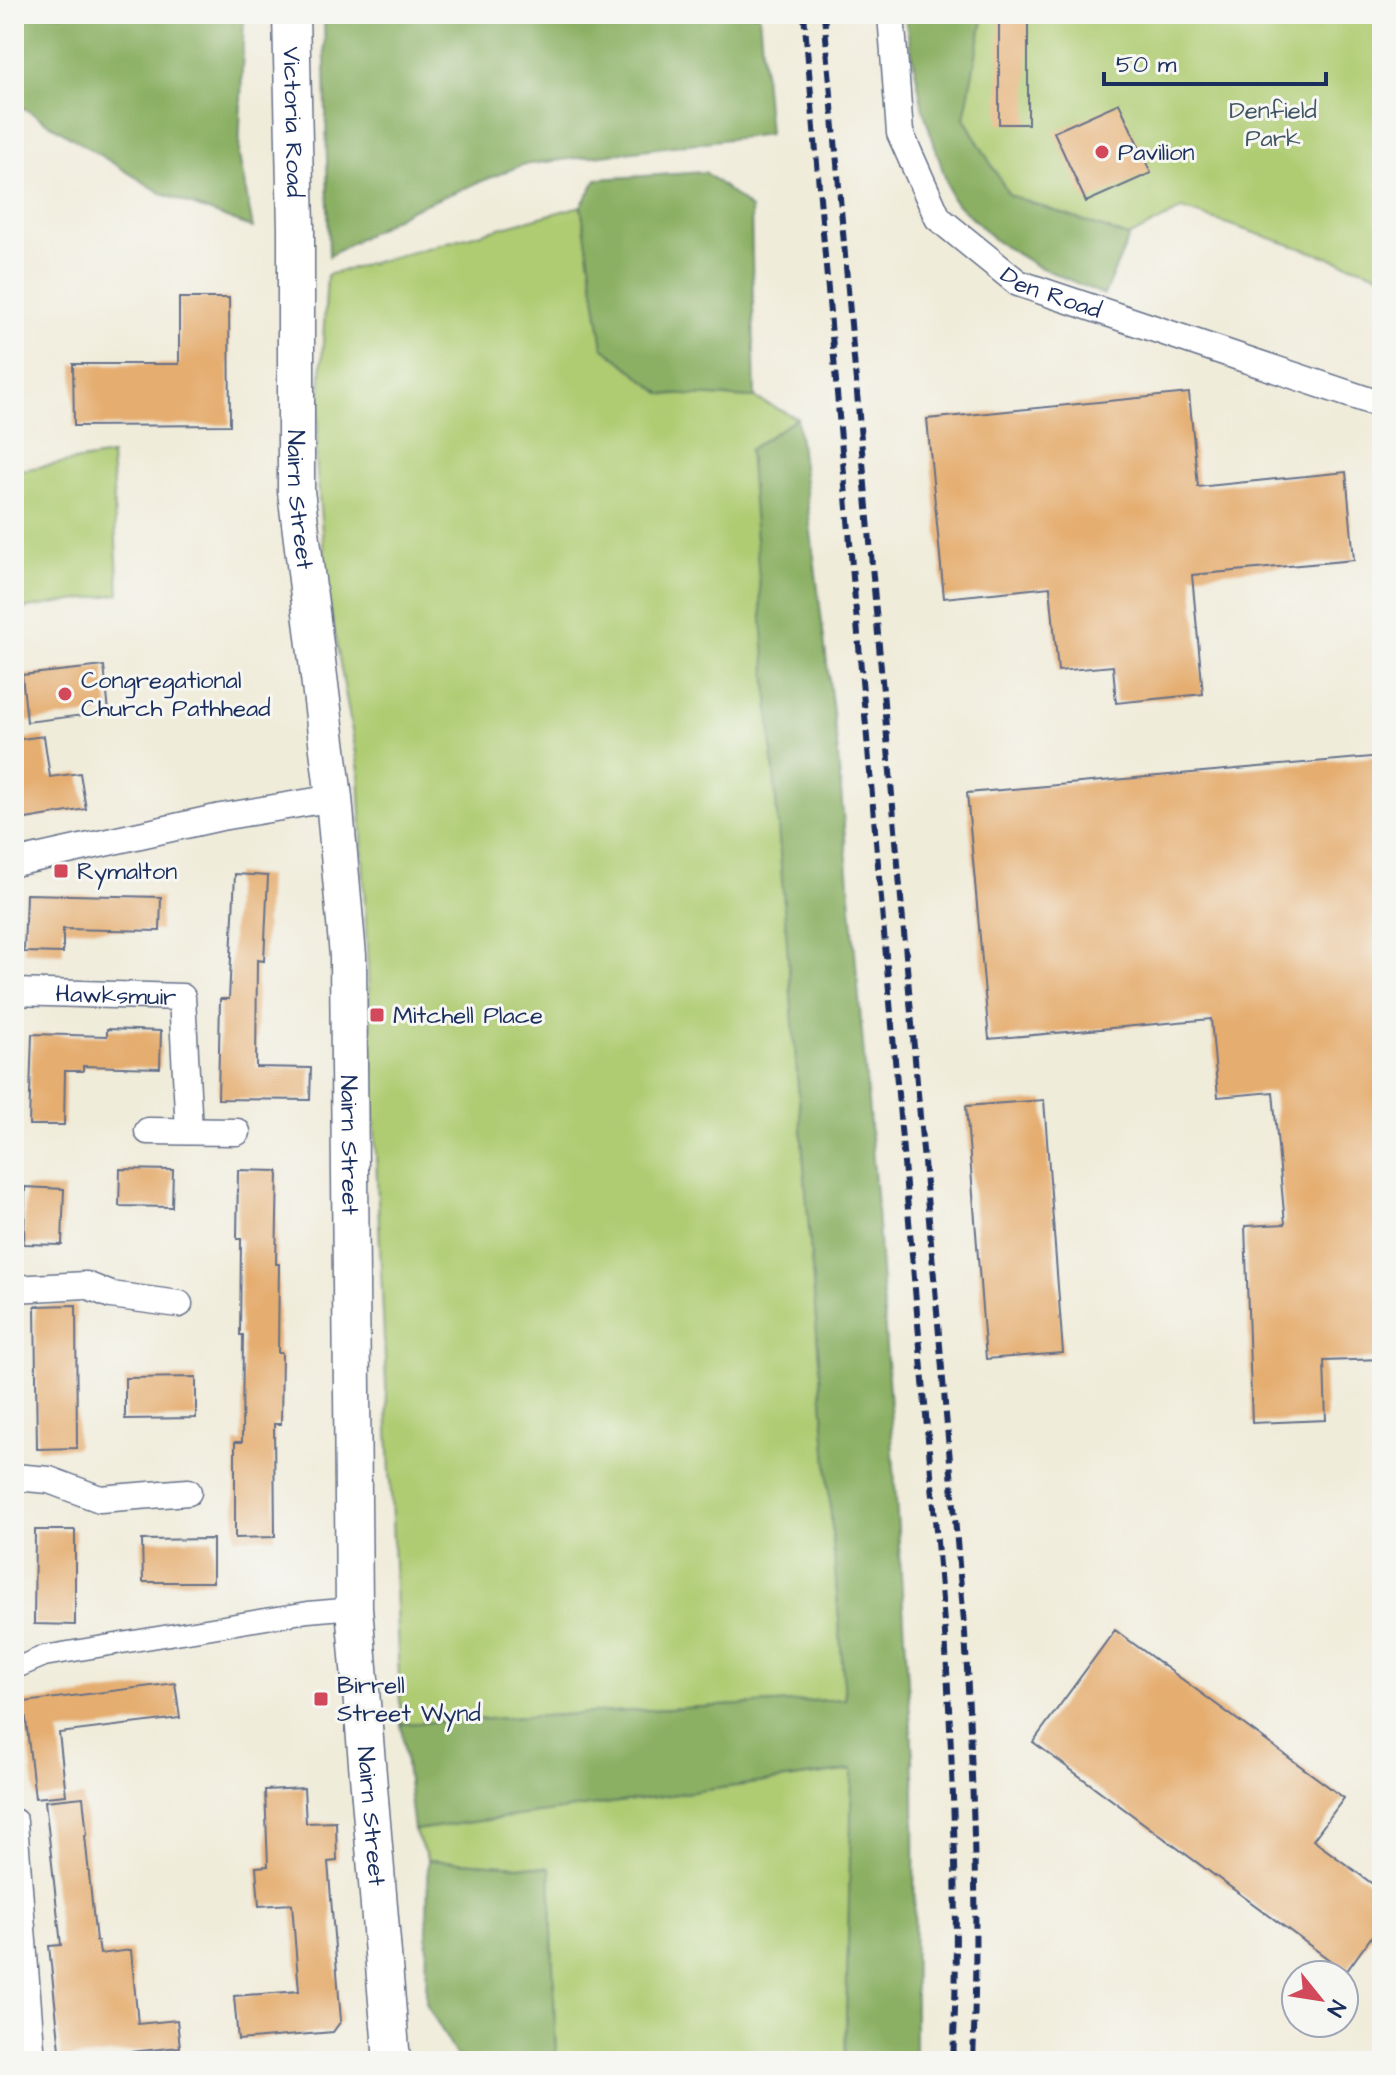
<svg xmlns="http://www.w3.org/2000/svg" width="1396" height="2075" viewBox="0 0 1396 2075" font-family="'Architects Daughter',sans-serif">
  <style>
    .green { fill: #afcc72; stroke: #657e68; stroke-width: 2 }
    .forest { fill: #8bb064; stroke: #537061; stroke-width: 2 }
    .building { fill: #e5ad6f }
    .lines { fill: none; stroke-linecap: round; stroke-linejoin: round }
    .pedestrian-casing { stroke: #667189; stroke-width: 23 }
    .minor-casing { stroke: #667189; stroke-width: 29 }
    .secondary-casing { stroke: #667189; stroke-width: 39 }
    .pedestrian { stroke: #fff; stroke-width: 20 }
    .minor { stroke: #fff; stroke-width: 26 }
    .secondary { stroke: #fff; stroke-width: 36 }
    .rail { stroke: #1b2f5e; stroke-width: 6; stroke-dasharray: 12 6; stroke-linecap: butt }
    .poi-dot { fill: #d1495b; stroke: #f6f6f2; stroke-width: 3 }
    .labels { text-anchor: middle; stroke-width: 6; stroke-linejoin: round; paint-order: stroke }
    .park-label { font-size: 24px; fill: #405663; stroke: #f6f6f2 }
    .street-label { font-size: 24px; fill: #1b2f5e; stroke: #f6f6f2 }
    .poi-label { font-size: 24px; fill: #1b2f5e; stroke: #f6f6f2; text-anchor: start }
  </style>
  <rect width="100%" height="100%" fill="#f6f6f2"/>
  <filter id="ink" filterUnits="userSpaceOnUse"><feTurbulence type="fractalNoise" baseFrequency=".0125" numOctaves="2"/><feDisplacementMap in="SourceGraphic" scale="16" xChannelSelector="R" yChannelSelector="G"/><feConvolveMatrix kernelMatrix="1 2 1 2 8 2 1 2 1" color-interpolation-filters="sRGB"/></filter>
  <filter id="wash" filterUnits="userSpaceOnUse"><feTurbulence type="fractalNoise" baseFrequency=".006" numOctaves="4" result="noise"/><feDisplacementMap in="SourceGraphic" scale="32" xChannelSelector="R" yChannelSelector="G"/><feGaussianBlur stdDeviation="1.8" result="paint"/><feColorMatrix in="noise" values="0 0 0 0 0 0 0 0 0 0 0 0 0 0 0 0 0 1.4 0 .05"/><feComposite in="paint" operator="in"/></filter>
  <g filter="url(#wash)">
    <rect width="100%" height="100%" fill="#f0ecda"/>
    <path class="green" d="M984,14H1382V275L1182,209L1129,237L1009,195L964,118Z
      M581,206L603,347L662,394L755,398L797,418L750,450L845,1699L401,1724L359,770L327,590L316,460L327,275Z
      M111,455L119,594L14,610V471Z
      M853,1770L845,2061H556L550,1868L428,1860L414,1830Z"/>
    <path class="forest" d="M14,14H244L239,156L253,228L163,194L14,102Z
      M324,14H759L769,134L522,165L410,210L329,256Z
      M904,14H984L964,118L1009,195L1129,237L1104,295L1037,266L996,241L952,199L923,109Z
      M705,172L751,209L755,398L662,394L603,347L581,206L597,179Z
      M797,418L837,745L876,1194L914,1773L915,2061H845L852,1770L414,1830L401,1724L845,1699L749,450Z
      M428,1860L550,1868L556,2061H466L456,2055L426,2003Z"/>
    <g id="blocks">
      <path class="building" d="M999,14H1028V124H999Z
        M1119,103L1151,173L1086,202L1054,132Z
        M179,298H229L230,425L74,426L73,364H179Z
        M1189,393L1198,487L1346,472L1354,560L1192,575L1203,694L1116,703L1113,666L1058,671L1050,587L944,598L927,419Z
        M104,666L109,712L27,722L22,675Z
        M44,736L50,777L80,773L86,809L14,821V740Z
        M1382,756V1359L1324,1361L1326,1420L1252,1423L1245,1226L1285,1224L1273,1092L1218,1097L1211,1019L989,1039L967,793Z
        M235,874L268,876L264,961L257,960L256,1067L311,1068L310,1100L218,1099L220,999H229Z
        M26,894L161,897L160,931L63,929V953L24,952Z
        M107,1029L161,1031L160,1068L83,1066V1071H65L64,1125H29L32,1034L107,1036Z
        M1044,1100L1063,1353L986,1359L966,1106Z
        M120,1169L173,1170L172,1207L119,1206Z
        M238,1170L278,1171L276,1264H279L278,1353H282L281,1424H274L275,1537L235,1538V1442H242L243,1335H240L241,1239H237Z
        M25,1187L64,1189L62,1245L24,1244Z
        M76,1305L77,1448L37,1449L35,1306Z
        M196,1377V1418L125,1419V1378Z
        M35,1530H75V1625L34,1624Z
        M213,1539V1582H143L142,1540Z
        M1115,1630L1344,1798L1313,1840L1382,1891V1922L1346,1972L1033,1742Z
        M175,1683L180,1718L59,1733L66,1795L35,1798L24,1702Z
        M304,1788L306,1823L336,1822L337,1861L328,1862L341,2021L333,2032L238,2040L234,1996L299,1991L292,1904L259,1906L256,1867L268,1866L265,1790Z
        M83,1797L87,1835L85,1836L96,1941H98L100,1954L131,1950L138,2024L177,2020L180,2047L61,2059L49,1946L61,1945L45,1801Z"/>
    </g>
  </g>
  <g filter="url(#ink)">
    <use href="#blocks" fill-opacity="0" stroke="#667189" stroke-width="2"/>
    <g class="lines">
      <defs>
        <path id="pedestrian" d="M14,1669L44,1656L308,1612L354,1608"/>
        <g id="minor">
          <path id="s1" d="M891,14L900,133L938,218L1018,283L1382,405"/>
          <path d="M14,863L221,817L334,798"/>
          <path id="s2" d="M14,992L182,997L189,1131"/>
          <path d="M148,1131L237,1132"/>
          <path d="M14,1289L86,1285L111,1295L179,1304"/>
          <path d="M14,1477L49,1480L100,1499L188,1492"/>
          <path d="M14,1822L32,2061"/>
        </g>
        <g id="secondary">
          <path id="s3" d="M291,14L296,229V491L334,798L348,956L354,1608L392,2061"/>
        </g>
      </defs>
      <use href="#pedestrian" class="pedestrian-casing"/>
      <use href="#minor" class="minor-casing"/>
      <use href="#secondary" class="secondary-casing"/>
      <use href="#pedestrian" class="pedestrian"/>
      <use href="#minor" class="minor"/>
      <use href="#secondary" class="secondary"/>
      <path class="rail" d="M804,14L945,1634C953,1776 960,1919 953,2061
        M824,14L965,1633C973,1775 979,1918 973,2061"/>
    </g>
  </g>
  <g class="poi-dot">
    <circle cx="1102" cy="152" r="8"/>
    <circle cx="65" cy="694" r="8"/>
    <rect x="53" y="863" width="16" height="16" rx="4"/>
    <rect x="369" y="1007" width="16" height="16" rx="4"/>
    <rect x="313" y="1691" width="16" height="16" rx="4"/>
  </g>
  <g class="labels">
    <g class="park-label">
      <text x="1273" y="118">Denfield<tspan x="1273" dy="28">Park</tspan></text>
    </g>
    <g class="street-label">
      <text dy="8" stroke="none"><textPath href="#s3" startOffset="108">Victoria Road</textPath></text>
      <text dy="8" stroke="none"><textPath href="#s1" startOffset="350">Den Road</textPath></text>
      <text dy="8" stroke="none"><textPath href="#s3" startOffset="486">Nairn Street</textPath></text>
      <text dy="8" stroke="none"><textPath href="#s2" startOffset="102">Hawksmuir</textPath></text>
      <text dy="8" stroke="none"><textPath href="#s3" startOffset="1134">Nairn Street</textPath></text>
      <text dy="8" stroke="none"><textPath href="#s3" startOffset="1806">Nairn Street</textPath></text>
    </g>
    <g class="poi-label">
      <text x="1118" y="160">Pavilion</text>
      <text x="81" y="688">Congregational<tspan x="81" dy="28">Church Pathhead</tspan></text>
      <text x="77" y="879">Rymalton</text>
      <text x="393" y="1023">Mitchell Place</text>
      <text x="337" y="1693">Birrell<tspan x="337" dy="28">Street Wynd</tspan></text>
    </g>
  </g>
  <rect width="1396" height="2075" fill="none" stroke="#f6f6f2" stroke-width="48"/>
  <g transform="translate(1320 1999) rotate(120)"><circle r="38" fill="#f6f6f2" stroke="#9ea6b7" stroke-width="2"/>
  <path d="M0-6L14 30L0 20L-14 30Z" fill="#d1495b"/>
  <text y="-12" font-size="22" font-weight="bold" text-anchor="middle" fill="#1b2f5e">N</text>
  </g>
  <path d="M1104 72v12h222v-12" fill="none" stroke="#1b2f5e" stroke-width="4"/>
  <text x="1116" y="72" font-size="24" fill="#1b2f5e" stroke="#f6f6f2" stroke-width="6" paint-order="stroke">50 m</text>
</svg>
